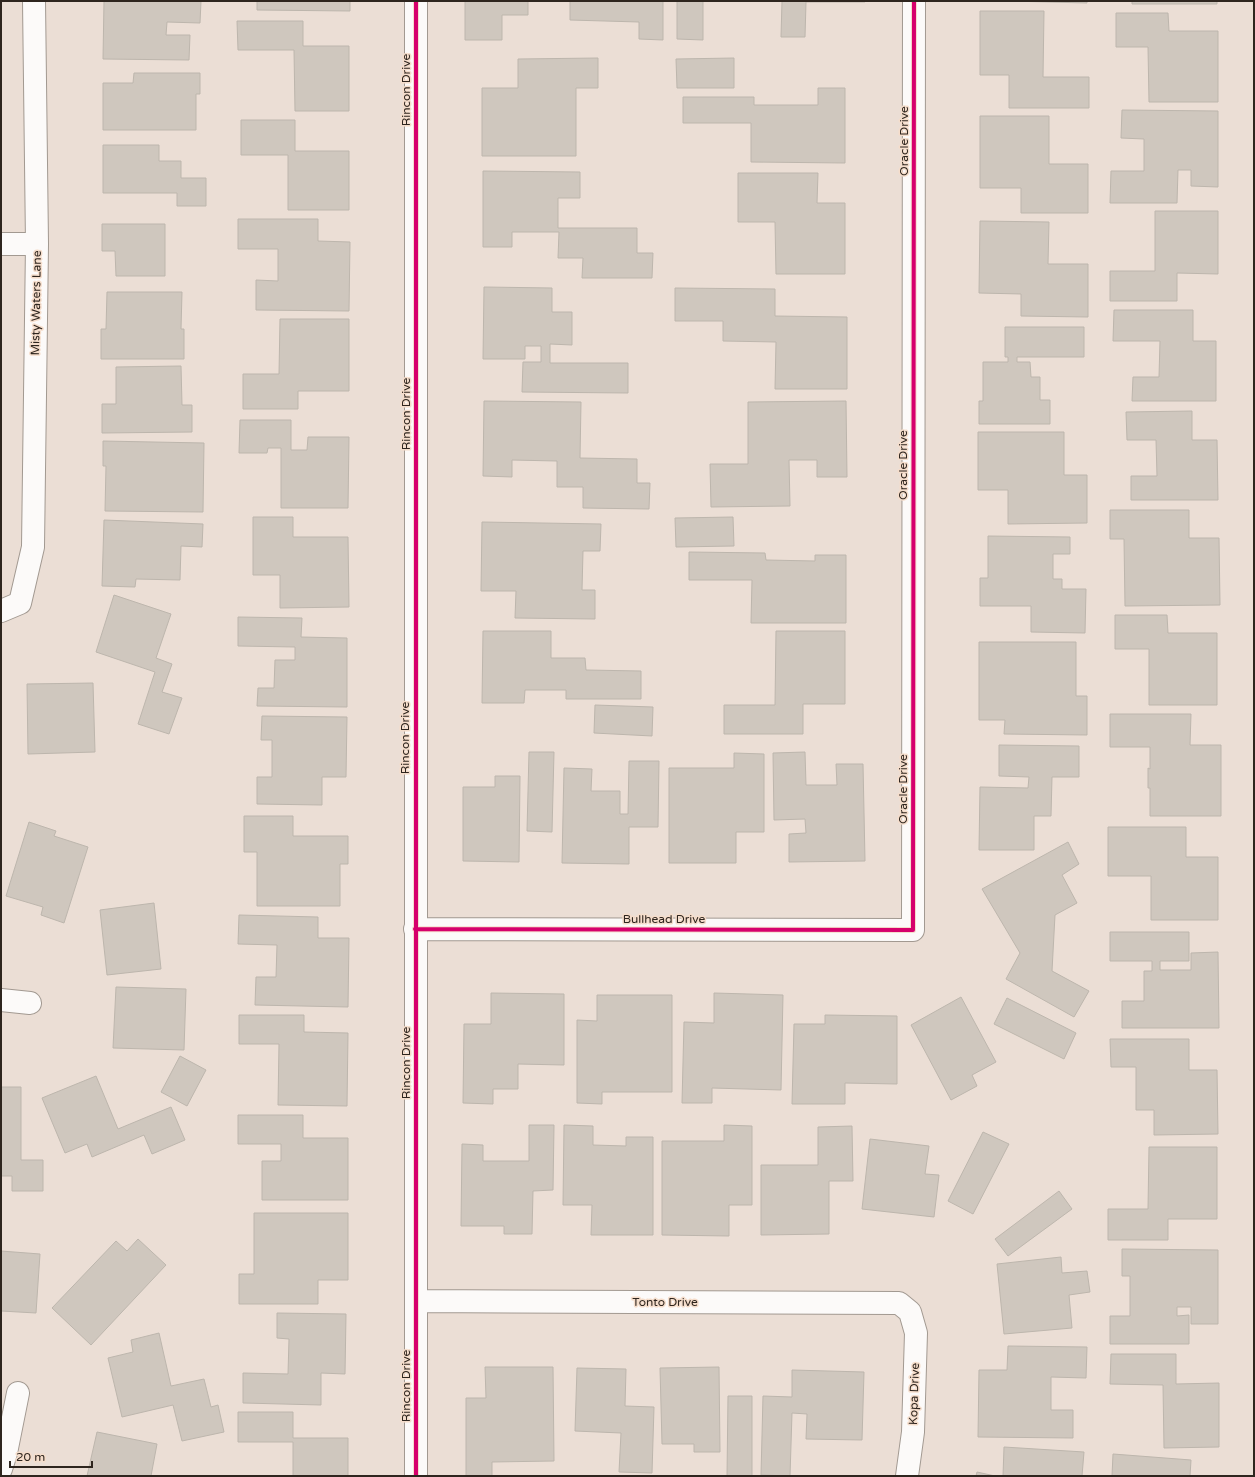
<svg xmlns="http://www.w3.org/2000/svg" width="1255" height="1477" viewBox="0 0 1255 1477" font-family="'Varela Round',sans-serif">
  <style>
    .building { fill: #cfc7be; stroke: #bdb6ad }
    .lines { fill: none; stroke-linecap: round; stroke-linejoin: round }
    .minor-casing { stroke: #a29991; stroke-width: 24 }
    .minor { stroke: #fcfaf9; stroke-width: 22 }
    .cycleway-casing { stroke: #f5ddcb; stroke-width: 6 }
    .cycleway { stroke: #d6006c; stroke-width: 4 }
    .labels { text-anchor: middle; stroke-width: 3; stroke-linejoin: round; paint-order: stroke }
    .street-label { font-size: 12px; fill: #2e251e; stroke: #f5ddcb }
  </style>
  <rect width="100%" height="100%" fill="#ebded5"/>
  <path class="building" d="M104,1H201L200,23L167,22L166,35H190L189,60L103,59Z
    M257,1H350V11L257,10Z
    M465,1H528V15H502V40H465Z
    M570,1H663V40L639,39V22L570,20Z
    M677,1H703V40L677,39Z
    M782,1H865V2H806L805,37H781Z
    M1009,1H1087V3Z
    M1132,1H1217V4H1132Z
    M980,11H1044L1043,77H1089V108H1009V75H980Z
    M1116,13H1168L1169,31H1218V102H1149L1148,47H1116Z
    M237,21H303V46H349V111H295L294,50H238Z
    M598,58V88H576V156H482V88H518V59Z
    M734,58V88H677L676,59Z
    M134,73H200V94H196V130H103V83H133Z
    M818,88H845V163L751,162V123H683V97H754V105H818Z
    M1122,110L1218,111V187L1191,186V170H1178L1177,203H1110L1111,171H1144V139L1121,138Z
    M980,116H1049V164H1088V213H1021V188H980Z
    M241,120H295V151H349V210H288V155H241Z
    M103,145H159V161H181V178H206V206H177V193H103Z
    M483,171L580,172V198H558V228H637V253H653L652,278H582L583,258H558L559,232H512V247H483Z
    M738,173H818L817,203H845V274H776L775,222H738Z
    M1155,211H1218V274L1177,273V301H1110V271H1155Z
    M238,219H318V241L350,242L349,311L256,310V280L278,281V249H238Z
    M980,221L1049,222L1048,264H1088V317L1021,316V294L979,293Z
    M102,224H165V276H116L115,251H102Z
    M484,287L552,288V312H572V345L550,344V363H628V393L522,392L523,362H541V346H525V359H483Z
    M675,288L775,289V316L847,317V389H775L776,342L723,341V321H675Z
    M107,292H182L181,329H184V359H101V329H106Z
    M1114,310H1193V341H1216V401H1132L1133,377H1159L1160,341H1113Z
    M280,319H349V391H298V409H243V374H279Z
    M1005,327H1084V357H1017V362H1030L1031,377H1040V400H1050V424H979V401H983V362H1008V357H1005Z
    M181,366L182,405H192V432L102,433V404H116V367Z
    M484,401L581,402L580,458L637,459V483H650L649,509L583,508V487H557V461L512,460V477L483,476Z
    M846,401L847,477H817V460H789L790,506L711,507L710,464H748V402Z
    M1192,411V440H1217L1218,500H1131V476H1157L1156,440H1127L1126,412Z
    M240,420H291V450H307L308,437H349L348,508H281V448H268L267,453H239Z
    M978,432H1064V475H1087V523L1008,524V490H978Z
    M103,441L204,443L203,512L105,511L106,466H103Z
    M1110,510H1189V538H1219L1220,605L1125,606L1124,539H1110Z
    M253,517H293V537H348L349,607L280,608V575H253Z
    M733,517L734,546L676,547L675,518Z
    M104,520L203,524L202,547L181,546L180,580L136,579L135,587L102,586Z
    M482,522L601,524L600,551H583L582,590H595V619L515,618L516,591H481Z
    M988,536L1070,537V554H1053V579H1062V589H1086L1085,633L1031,632V606H980V578H988Z
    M689,552L765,553L766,560L815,561V555H846V623H751L752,580H689Z
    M114,595L171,614L156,658L172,664L162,692L182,698L169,734L138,724L155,672L96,652Z
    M1115,615H1167L1168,633H1217V705H1149V649H1115Z
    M238,617L302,618L301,637L347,638V707L257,706L258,688H274L275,660H295V647L238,646Z
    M483,631H551V658H585L586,670L641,671V699H566V690H525L524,703H482Z
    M776,631H845V704H803V734H724V705H775Z
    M979,642H1076V696H1087V735L1004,734L1005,720H979Z
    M93,683L95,752L28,754L27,684Z
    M595,705L653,707L652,736L594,733Z
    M1110,714H1191L1190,745H1221V816H1150V788H1148V768L1150,769V747H1110Z
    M262,716L347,717L346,777H322V805L257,804V777H272V740H261Z
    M999,745L1079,746V777H1052L1051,816H1034V850H979L980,787L1028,788L1029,777L999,776Z
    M529,752H554L552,832L527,831Z
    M805,752L806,785H837L836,764H863L865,861L789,862V834L806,833L805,819L774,820L773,753Z
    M734,753L764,754V832H736V863H669V768H734Z
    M629,761H659L658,827H629V864L562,863L564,768L592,769L591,791H620V814H628Z
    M495,776H520L519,862L463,861V787H495Z
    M244,816H293V836H348V864H340V906H257V852H244Z
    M29,822L56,831L54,836L88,847L64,923L41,915L43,907L6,896Z
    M1108,827H1186V857H1218V920H1151V876H1108Z
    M1068,842L1079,864L1062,875L1077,903L1055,915L1052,971L1089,991L1074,1017L1006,979L1020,953L982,889Z
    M154,903L161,969L107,975L100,910Z
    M239,915L318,917V938H349L348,1007L255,1005L256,977H276L277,945L238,944Z
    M1110,932H1189V961H1160V970H1191V953L1218,952L1219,1028H1122V1001H1144V971H1152V961H1110Z
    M116,987L186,989L184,1050L113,1048Z
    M491,993L564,994V1065L518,1064V1089H493V1104L463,1103L464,1024H491Z
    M714,993L783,995L781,1090L712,1088V1103H682L684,1022L714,1023Z
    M597,995H672V1092H602V1104L577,1103V1020L597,1021Z
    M961,997L996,1062L972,1075L977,1086L951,1100L911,1025Z
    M1007,998L1076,1033L1064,1059L994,1024Z
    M239,1015H304V1032L348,1033L347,1106L278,1105L279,1044H239Z
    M825,1015L897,1016V1084L845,1083V1104H792L794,1024H825Z
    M1110,1039H1189V1070H1217L1218,1134L1154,1135V1110H1136V1067H1111Z
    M180,1056L206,1070L187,1106L161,1092Z
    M96,1076L118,1129L171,1107L185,1140L152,1154L144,1135L92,1157L87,1144L65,1153L42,1098Z
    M1,1087H21V1160H43V1191H12V1176H1Z
    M238,1115H303V1138H348V1200H262V1161H281V1144H238Z
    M529,1125H554L553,1190L533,1191L532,1234H504V1226H461L462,1144L483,1145V1161H529Z
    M564,1125L593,1126V1145L626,1146V1137H653V1235H591L592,1205H563Z
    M724,1125L752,1126V1205H729V1236L662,1235V1141H724Z
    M852,1126L853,1181H829V1234L761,1235V1165H818V1127Z
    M983,1132L1009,1144L973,1214L948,1201Z
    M870,1139L929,1146L925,1174L939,1175L934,1217L862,1209Z
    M1149,1147H1217V1219H1168V1240H1108V1209H1148Z
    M1059,1191L1072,1209L1008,1256L995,1239Z
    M254,1213H348V1280H318V1304H239V1274H254Z
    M138,1239L166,1265L91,1345L52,1308L116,1241L127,1251Z
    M1122,1249L1218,1250V1324H1191V1307H1177V1316L1189,1315V1344H1110V1316H1130V1276H1122Z
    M1,1251L40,1254L36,1313L1,1311Z
    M1061,1257L1062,1273L1087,1271L1090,1292L1069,1295L1072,1328L1004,1334L997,1264Z
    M277,1313L346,1314L345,1374L321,1373V1405L243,1403V1373L288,1374L289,1339L277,1338Z
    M159,1333L171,1386L204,1379L211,1407L218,1405L224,1432L182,1441L173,1405L122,1417L108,1358L133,1352L131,1340Z
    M1008,1346L1087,1347L1086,1378L1051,1377V1410H1073V1438L978,1437L979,1370H1007Z
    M1111,1354H1176V1384L1219,1383V1447L1164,1448L1163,1385L1110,1384Z
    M485,1367H553L554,1461L492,1462V1476H466V1398H486Z
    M719,1367L720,1452H694V1444H662L660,1368Z
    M577,1368L626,1369L625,1406L654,1407L652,1473L619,1472L621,1433L575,1431Z
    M792,1370L864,1372L862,1440L806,1439L807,1414L792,1413L790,1476L761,1475L763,1396L792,1397Z
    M728,1396H752V1476H727Z
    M238,1412H293V1438H348V1476H293V1442H238Z
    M97,1432L157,1444L151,1476H87Z
    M1004,1447L1084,1452L1082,1476H1003Z
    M1113,1454L1191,1460L1190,1476H1112Z
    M977,1472L995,1476H976Z"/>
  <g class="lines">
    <defs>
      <path id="minor" d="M1,244H37
        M1,611L20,603L33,547L37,244L34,1
        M415,929L913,930L914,1
        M1,1000L30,1003
        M416,1301L899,1303L910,1312L916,1333L913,1432L907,1476
        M1,1469L6,1453L18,1393
        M416,1476V1"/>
    </defs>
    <use href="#minor" class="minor-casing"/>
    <use href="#minor" class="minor"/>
    <defs>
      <path id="cycleway" d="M415,929L913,930L914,1
        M416,1476V1"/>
    </defs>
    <use href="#cycleway" class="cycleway-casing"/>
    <use href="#cycleway" class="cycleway"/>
  </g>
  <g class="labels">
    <g class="street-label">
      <text transform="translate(406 90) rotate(-90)" y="4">Rincon Drive</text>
      <text transform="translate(904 141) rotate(-90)" y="4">Oracle Drive</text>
      <text transform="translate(36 303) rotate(-89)" y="4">Misty Waters Lane</text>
      <text transform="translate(406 414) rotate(-90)" y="4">Rincon Drive</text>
      <text transform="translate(903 465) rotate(-90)" y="4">Oracle Drive</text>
      <text transform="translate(405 738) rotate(-90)" y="4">Rincon Drive</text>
      <text transform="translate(903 789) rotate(-90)" y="4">Oracle Drive</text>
      <text x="664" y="923">Bullhead Drive</text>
      <text transform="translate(406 1063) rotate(-90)" y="4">Rincon Drive</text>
      <text x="665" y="1306">Tonto Drive</text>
      <text transform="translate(406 1386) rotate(-90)" y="4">Rincon Drive</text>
      <text transform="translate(914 1394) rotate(-88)" y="4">Kopa Drive</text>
    </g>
  </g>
  <rect width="1255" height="1477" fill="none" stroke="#2e251e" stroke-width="4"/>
  <path d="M10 1461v6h82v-6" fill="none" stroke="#2e251e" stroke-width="2"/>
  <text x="16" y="1461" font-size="12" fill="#2e251e" stroke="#f5ddcb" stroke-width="3" paint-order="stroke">20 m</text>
</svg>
